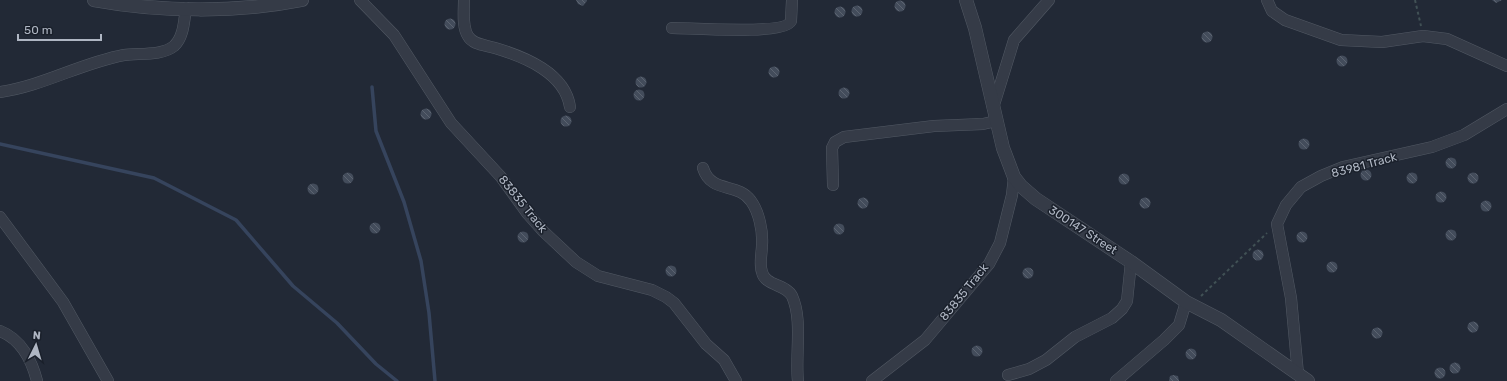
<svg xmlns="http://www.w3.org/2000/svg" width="1507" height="381" viewBox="0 0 1507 381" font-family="Rubik,sans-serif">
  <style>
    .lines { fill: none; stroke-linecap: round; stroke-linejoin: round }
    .stream { stroke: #36445d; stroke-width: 3.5 }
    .building { fill: url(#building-back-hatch) }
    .minor-casing { stroke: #525964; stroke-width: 12 }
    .tertiary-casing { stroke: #525964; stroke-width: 14 }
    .path { stroke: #415155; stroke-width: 2; stroke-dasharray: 3 3; stroke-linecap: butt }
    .minor { stroke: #353b47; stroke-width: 11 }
    .tertiary { stroke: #353b47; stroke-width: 13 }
    .labels { text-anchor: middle; stroke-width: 3; stroke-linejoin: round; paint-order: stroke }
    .street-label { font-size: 12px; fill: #afb6c3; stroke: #1a202b }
  </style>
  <defs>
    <pattern id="building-back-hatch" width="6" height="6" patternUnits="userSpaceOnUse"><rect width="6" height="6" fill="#434c5b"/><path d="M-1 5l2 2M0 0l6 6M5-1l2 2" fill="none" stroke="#5c6471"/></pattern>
  </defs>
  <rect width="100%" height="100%" fill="#222936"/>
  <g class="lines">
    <path class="stream" d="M372,87L376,131L404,202L421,261L429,313L435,381
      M0,144L154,178L236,220L293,286L337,323L376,364L397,381"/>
  </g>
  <path class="building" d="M576,0H587V1L583,6L578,4Z
    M1492,0H1502L1496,3Z
    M894.5 6a5.5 5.5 0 1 1 11 0a5.5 5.5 0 1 1-11 0Z
    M851.5 11a5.5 5.5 0 1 1 11 0a5.5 5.5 0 1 1-11 0Z
    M834.5 12a5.5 5.5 0 1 1 11 0a5.5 5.5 0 1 1-11 0Z
    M444.5 24a5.5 5.5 0 1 1 11 0a5.5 5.5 0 1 1-11 0Z
    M1201.5 37a5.5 5.5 0 1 1 11 0a5.5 5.5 0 1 1-11 0Z
    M1336.5 61a5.5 5.5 0 1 1 11 0a5.5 5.5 0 1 1-11 0Z
    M768.5 72a5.5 5.5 0 1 1 11 0a5.5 5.5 0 1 1-11 0Z
    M635.5 82a5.5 5.5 0 1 1 11 0a5.5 5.5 0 1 1-11 0Z
    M838.5 93a5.5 5.5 0 1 1 11 0a5.5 5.5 0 1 1-11 0Z
    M633.5 95a5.5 5.5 0 1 1 11 0a5.5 5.5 0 1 1-11 0Z
    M420.5 114a5.5 5.5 0 1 1 11 0a5.5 5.5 0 1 1-11 0Z
    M560.5 121a5.5 5.5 0 1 1 11 0a5.5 5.5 0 1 1-11 0Z
    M1298.5 144a5.5 5.5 0 1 1 11 0a5.5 5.5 0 1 1-11 0Z
    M1445.5 163a5.5 5.5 0 1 1 11 0a5.5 5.5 0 1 1-11 0Z
    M1360.5 175a5.5 5.5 0 1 1 11 0a5.5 5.5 0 1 1-11 0Z
    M342.5 178a5.5 5.5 0 1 1 11 0a5.5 5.5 0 1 1-11 0Z
    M1467.5 178a5.5 5.5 0 1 1 11 0a5.5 5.5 0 1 1-11 0Z
    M1406.5 178a5.5 5.5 0 1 1 11 0a5.5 5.5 0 1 1-11 0Z
    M1118.5 179a5.5 5.5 0 1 1 11 0a5.5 5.5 0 1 1-11 0Z
    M307.5 189a5.5 5.5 0 1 1 11 0a5.5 5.5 0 1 1-11 0Z
    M1435.5 197a5.5 5.5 0 1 1 11 0a5.5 5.5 0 1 1-11 0Z
    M1139.5 203a5.5 5.5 0 1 1 11 0a5.5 5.5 0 1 1-11 0Z
    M857.5 203a5.5 5.5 0 1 1 11 0a5.5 5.5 0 1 1-11 0Z
    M1480.5 206a5.5 5.5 0 1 1 11 0a5.5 5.5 0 1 1-11 0Z
    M369.5 228a5.5 5.5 0 1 1 11 0a5.5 5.5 0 1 1-11 0Z
    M833.5 229a5.5 5.5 0 1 1 11 0a5.5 5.5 0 1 1-11 0Z
    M1445.5 235a5.5 5.5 0 1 1 11 0a5.5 5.5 0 1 1-11 0Z
    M517.5 237a5.5 5.5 0 1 1 11 0a5.5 5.5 0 1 1-11 0Z
    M1296.5 237a5.5 5.5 0 1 1 11 0a5.5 5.5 0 1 1-11 0Z
    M1252.5 255a5.5 5.5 0 1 1 11 0a5.5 5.5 0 1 1-11 0Z
    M1326.5 267a5.5 5.5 0 1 1 11 0a5.5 5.5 0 1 1-11 0Z
    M665.5 271a5.5 5.5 0 1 1 11 0a5.5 5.5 0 1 1-11 0Z
    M1022.5 273a5.5 5.5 0 1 1 11 0a5.5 5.5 0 1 1-11 0Z
    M1467.5 327a5.5 5.5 0 1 1 11 0a5.5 5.5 0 1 1-11 0Z
    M1371.5 333a5.5 5.5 0 1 1 11 0a5.5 5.5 0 1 1-11 0Z
    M971.5 351a5.5 5.5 0 1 1 11 0a5.5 5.5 0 1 1-11 0Z
    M1185.5 354a5.5 5.5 0 1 1 11 0a5.5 5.5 0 1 1-11 0Z
    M1449.5 368a5.5 5.5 0 1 1 11 0a5.5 5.5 0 1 1-11 0Z
    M1434.5 373a5.5 5.5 0 1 1 11 0a5.5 5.5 0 1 1-11 0Z
    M1173,375L1178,376L1179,381H1169L1170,376Z"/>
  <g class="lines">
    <defs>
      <path id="minor" d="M360,0L394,35L451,123L501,177L527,213L543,231L576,262L598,276L652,290L666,297L674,303L706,344L724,360L736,381
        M464,0C464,11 462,27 468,36C473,45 486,45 495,48C525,57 565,73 570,107
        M1267,0L1272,11L1285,20L1341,40L1382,42L1423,36L1447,39L1507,66
        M672,28C691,28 785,35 791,21L792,0
        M0,92C43,86 81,63 124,55C139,53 162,56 174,46C184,37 184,20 186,8
        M993,108L1014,40L1049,0
        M703,168C711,194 738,182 751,201C759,212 763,231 762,245C762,253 759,264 762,272C765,286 786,284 792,296C803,320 795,355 798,381
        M833,185L832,148L835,142L844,137L934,126L983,124L996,121
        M0,217L63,302L108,381
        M0,331C21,339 32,361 37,381
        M1298,374L1291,298L1277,224L1286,205L1301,187L1321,176L1343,167L1432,147L1464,135L1507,109
        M1008,375L1029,369L1046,360L1075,337L1112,318L1122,309L1127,301L1131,262
        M872,381L925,340L989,264L1000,243L1012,195L1014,177
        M1116,381L1164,340L1179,325L1186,302"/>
      <path id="tertiary" d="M94,0C160,12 237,13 302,0
        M966,0L975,28L1003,148L1014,177L1021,186L1036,199L1131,262L1186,302L1221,320L1308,381"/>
    </defs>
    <use href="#minor" class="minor-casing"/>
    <use href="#tertiary" class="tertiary-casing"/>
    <path class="path" d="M1415,0L1421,26
      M1201,296L1267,233"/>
    <use href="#minor" class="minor"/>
    <use href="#tertiary" class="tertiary"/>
  </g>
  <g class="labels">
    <g class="street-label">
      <text transform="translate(1364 165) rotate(-15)" y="4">83981 Track</text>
      <text transform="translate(523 204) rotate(51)" y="4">83835 Track</text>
      <text transform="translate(1083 230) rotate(33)" y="4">300147 Street</text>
      <text transform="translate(964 292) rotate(-51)" y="4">83835 Track</text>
    </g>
  </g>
  <g transform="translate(36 345) rotate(5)" stroke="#1a202b" stroke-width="3" paint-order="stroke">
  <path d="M0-3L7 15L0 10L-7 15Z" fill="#afb6c3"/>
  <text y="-6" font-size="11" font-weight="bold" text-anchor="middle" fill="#afb6c3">N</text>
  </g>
  <path d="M18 34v6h83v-6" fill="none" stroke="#afb6c3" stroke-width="2"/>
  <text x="24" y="34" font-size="12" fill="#afb6c3" stroke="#1a202b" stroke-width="3" paint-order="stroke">50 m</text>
</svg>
